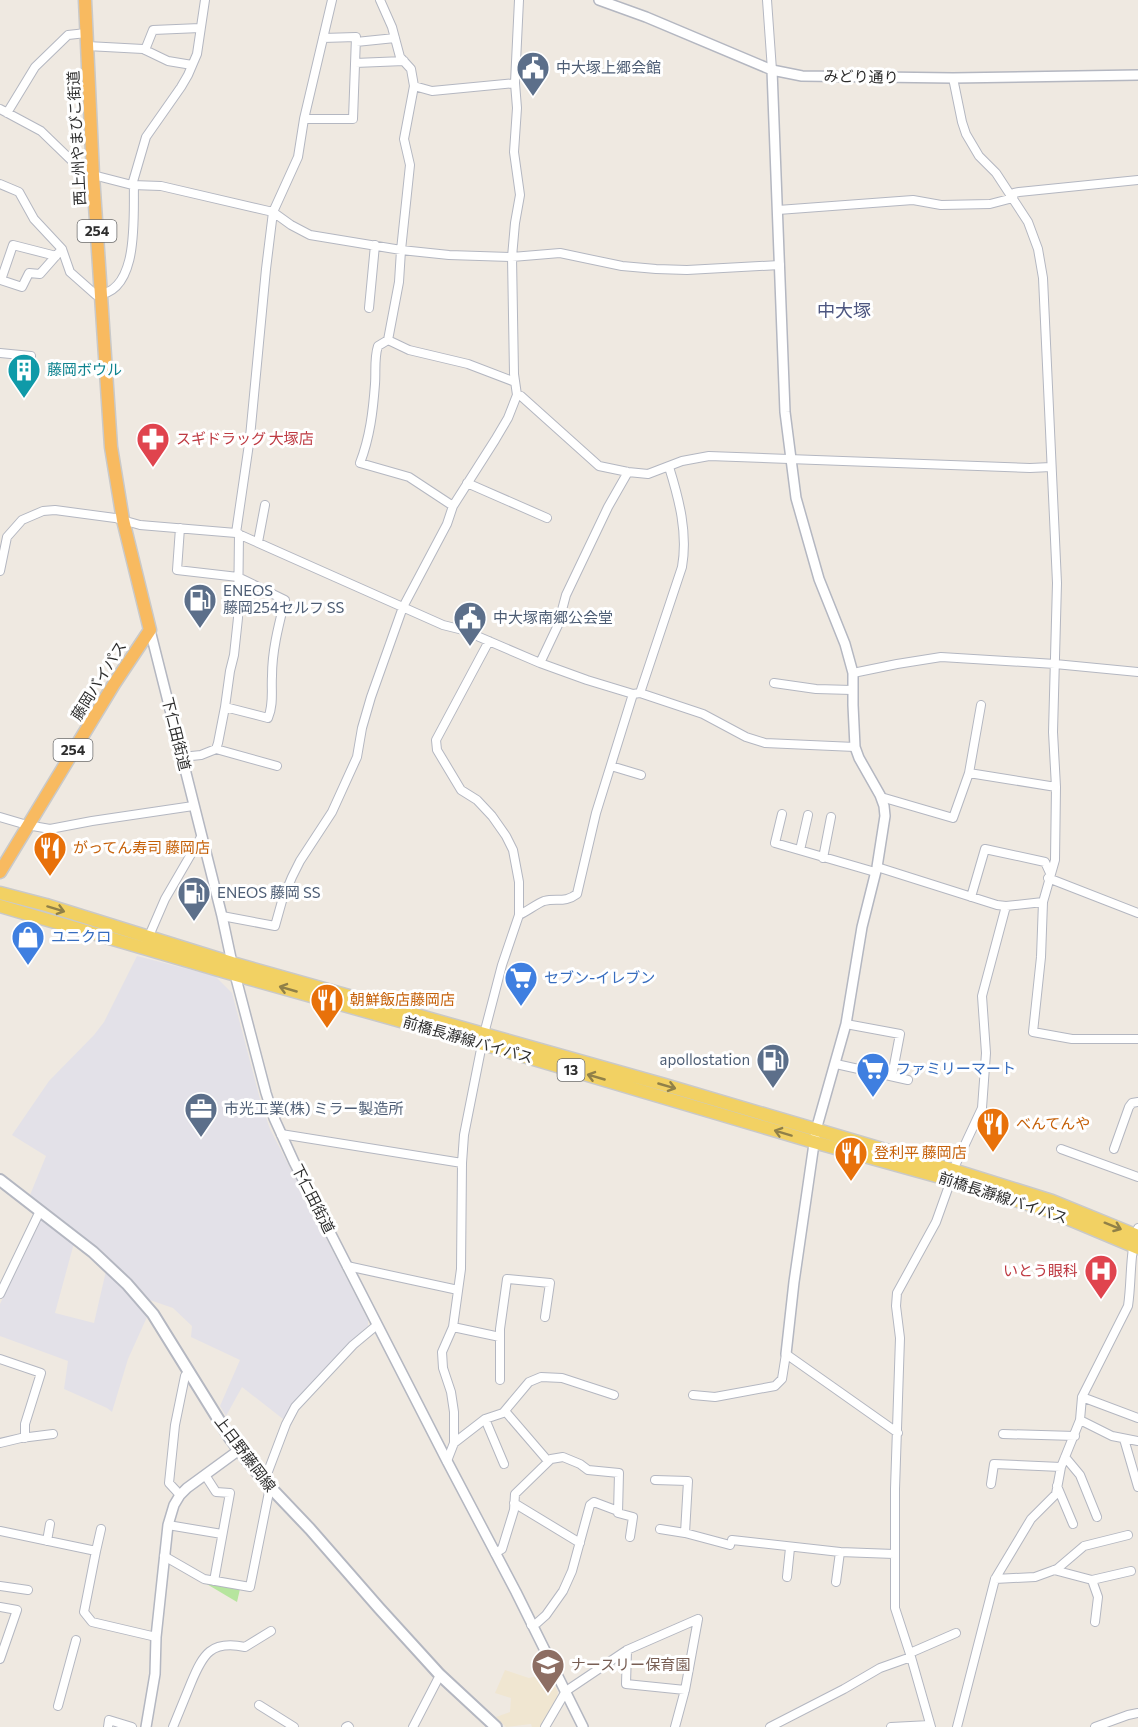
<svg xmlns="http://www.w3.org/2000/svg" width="1138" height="1727" viewBox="0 0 1138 1727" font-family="Commissioner,'Noto Sans JP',sans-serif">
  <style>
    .industrial { fill: #e3e1e8 }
    .education { fill: #f0e6d1 }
    .green { fill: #b6e59e }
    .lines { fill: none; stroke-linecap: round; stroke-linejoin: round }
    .minor-casing { stroke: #b4b7c1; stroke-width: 10 }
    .tertiary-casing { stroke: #b4b7c1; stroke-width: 12 }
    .secondary-casing { stroke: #b4b7c1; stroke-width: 14 }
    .primary-casing { stroke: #c9c9c9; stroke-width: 15 }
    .trunk-casing { stroke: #c9c9c9; stroke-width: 15 }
    .minor { stroke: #fff; stroke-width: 8 }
    .tertiary { stroke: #fff; stroke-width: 9 }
    .secondary { stroke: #fff; stroke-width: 10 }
    .primary { stroke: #f2d163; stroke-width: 12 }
    .trunk { stroke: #f8ba60; stroke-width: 12 }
    .oneway { stroke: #908048 }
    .labels { text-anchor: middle; stroke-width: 6; stroke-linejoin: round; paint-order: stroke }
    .shield { fill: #fff; stroke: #6d6d6d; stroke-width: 1.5 }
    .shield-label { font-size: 14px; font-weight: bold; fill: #2e2e2e }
    .service-label { font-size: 15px; fill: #4e5e75; stroke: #fff; text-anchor: start }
    .street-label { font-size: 15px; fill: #2e2e2e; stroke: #fff }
    .culture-label { font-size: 15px; fill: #0d838f; stroke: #fff; text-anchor: start }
    .health-label { font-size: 15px; fill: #be3a42; stroke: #fff; text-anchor: start }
    .food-label { font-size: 15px; fill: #c56008; stroke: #fff; text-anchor: start }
    .shop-label { font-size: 15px; fill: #366cbe; stroke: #fff; text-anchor: start }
    .education-label { font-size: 15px; fill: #785e54; stroke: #fff; text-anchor: start }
    .quarter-label { font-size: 18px; fill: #4d5680; stroke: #fff }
  </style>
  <rect width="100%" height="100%" fill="#efe9e1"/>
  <path class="industrial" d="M137,956L215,976L232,993L261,1103L270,1129L368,1320V1326L345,1347L292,1406L283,1419L242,1387L226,1416L220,1406L240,1360L191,1337L192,1326L173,1308L150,1300L127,1275L98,1248L30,1195L46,1156L12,1135L49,1081L94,1035L104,1022Z
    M40,1218L74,1243L55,1313L94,1323L106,1271L119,1282L147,1317L128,1359L112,1412L107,1408L64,1389L68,1361L0,1336V1304Z"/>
  <path class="education" d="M505,1670L529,1678L548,1673L558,1692L556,1701L541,1727H532L531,1724L506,1727L496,1717L510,1712L511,1698L495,1693Z"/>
  <path class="green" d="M205,1583L240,1589L237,1602Z"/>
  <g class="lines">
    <defs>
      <path id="minor" d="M380,0L392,27L400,57L411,69L414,86L432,91L515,83
        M767,0L772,70
        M356,42L395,38
        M87,46L143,49L168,61L192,65
        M145,50L153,30L200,28
        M355,63L404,61
        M414,86L404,139L410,165L401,250L399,282L388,340L378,346C374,358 376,371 375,384C373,411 370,437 360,463L409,477L453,506
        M0,109L41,131L72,161L93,175L132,185L161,186L273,212L291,225L310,235L401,250L449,255L512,257L560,253L622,266L656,269L687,270L780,265
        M7,113L35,67L68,35L86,33
        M304,119H353L356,37L323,38
        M0,184L19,192L34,219L62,249L70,272L96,295C140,293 133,216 134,185
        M132,185L146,137L181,87L188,75L197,54L205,0
        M778,210L913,200L941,205L990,204L1013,198L1014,193L1019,192L1138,180
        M56,256L13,245L1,280L22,287L29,273L40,274L62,249
        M369,308L375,245
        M388,340L409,350L468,364L515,382
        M0,353L31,356
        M517,395L521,396L599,466L628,472L648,474L682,461L709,456L1030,468L1051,467
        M467,483L547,518
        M180,528L177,570L238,577L285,600C279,624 272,650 272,676C271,690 274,704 268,718L225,707
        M236,533L250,437L266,269L273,212L298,157L304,119L332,0
        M258,542L265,505
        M0,571L7,537L22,520L43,511L55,510L115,518L140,525L236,533L443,625L463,630L540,663L587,680L633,694L640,693L703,714L746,737L765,743L855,747
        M540,663L558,625L566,595L608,507L628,472
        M853,673L897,664L941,657L1055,664L1138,672
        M774,683L816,689L852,690
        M640,693L682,567C688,533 679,499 669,467
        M216,749L277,766
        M182,757L201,755L216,749L218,743L225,707L230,671L234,655L238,618L239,534
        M611,766L641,775
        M969,773L981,705
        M881,797L953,818L969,773L1056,787
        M782,814L775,843L875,872
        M0,817L27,825L50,829L92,821L193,806
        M800,850L808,815
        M823,858L831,817
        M877,867L997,905L1006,906L1043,902L1055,860L1056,787L1053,732L1057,583L1043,278L1038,249L1028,222L996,173L979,156L966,134L962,122L953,78
        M1048,878L1138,913
        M971,897L985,849L1045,862L1050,873
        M1043,902L1041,957L1033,1032L1072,1039H1138
        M519,915C526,912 538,903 544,901C557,898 565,903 577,894L596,813L633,694
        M222,916L275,926L282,901L292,877L300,861L332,812L357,757L362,728L371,697L403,607L447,524L453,506L495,440L508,418L517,395L514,374L512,257L515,223L520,195L514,152L517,108L515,83L519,0
        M149,936L165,899L201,837
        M846,1024L900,1034L892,1076
        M836,1064L908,1080
        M281,1134L462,1163
        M1061,1149L1138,1177
        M1114,1149L1129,1107L1132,1103L1138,1102
        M953,1170L982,1108L986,1053L982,996L1006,906
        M347,1266L458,1290
        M0,1294L40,1211
        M453,1327L500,1337
        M0,1359L41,1373L25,1424V1438
        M500,1380V1329L507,1279L550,1283L545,1317
        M693,1395L715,1397L775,1386L782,1379L786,1354L898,1433
        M1082,1397L1138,1418
        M505,1411L548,1461
        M485,1419L504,1464
        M1080,1420L1112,1436L1138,1441
        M1003,1434L1075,1436
        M1124,1439L1138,1487
        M0,1443L21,1438L53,1434
        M454,1443L485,1419L503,1413L529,1382L541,1377L562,1378L614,1395
        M1065,1457L1080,1475L1097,1517
        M447,1461L454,1443V1412L451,1392L443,1368L442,1352L453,1327L461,1269L462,1163L464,1135L484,1034L502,965L519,915V882L513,850L506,836L492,816L477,800L461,790L437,750L436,740L489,641
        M205,1475L216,1492L230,1493L214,1581
        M655,1480L688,1481L685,1533
        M264,1482L286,1424L295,1407L353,1345L377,1325
        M991,1484L994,1464L1061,1467
        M1057,1486L1073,1524
        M180,1495L169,1483L175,1425L185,1376L188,1372
        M514,1503L580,1543
        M168,1525L222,1534
        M660,1529L685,1533L730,1545
        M0,1531L96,1551L84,1612L92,1622L156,1637
        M732,1540L840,1552L894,1554
        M47,1541L50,1524
        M96,1551L101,1529
        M495,1553L502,1549L514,1510L515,1494L551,1459L563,1457L580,1464L588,1470L619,1473L618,1513L633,1517L630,1537
        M164,1556L204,1579L250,1587L270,1487
        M1054,1570L1092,1580L1131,1571
        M787,1577L790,1548
        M995,1579L1035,1577L1057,1569L1084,1546L1128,1535
        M1092,1580L1098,1597L1095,1622
        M836,1582L840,1552
        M0,1586L28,1590
        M0,1607L17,1610L0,1659
        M531,1625L537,1623L546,1615L563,1591L572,1571L590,1505L594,1502L618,1511
        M627,1650L626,1684L685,1690
        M910,1653L956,1633
        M259,1705L294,1727
        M58,1706L76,1640
        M108,1727L109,1720L132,1727
        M173,1727C179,1712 185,1698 191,1683C203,1654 211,1640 245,1647L271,1631
        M346,1727L348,1726L349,1727
        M413,1727L440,1675
        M545,1727L566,1691L627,1650L698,1619
        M675,1727L685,1690L698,1619
        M770,1727L844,1689L880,1668L911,1657
        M891,1727L930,1725
        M931,1727L911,1657L895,1608V1489L900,1338L896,1306L897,1293L936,1222L951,1180
        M957,1727L995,1579L1031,1519L1056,1494L1061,1467L1080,1420L1082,1397L1128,1306C1132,1280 1129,1253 1138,1228
        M1095,1727L1128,1715L1138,1713"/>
      <path id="tertiary" d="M599,0L646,17L772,70L802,76L953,78L1138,75
        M772,70L785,412L796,498L819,579L845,644L853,673V705L855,747L859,758L880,795L884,806L885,816L877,867L862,927L846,1024L816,1130L794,1282L786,1354
        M150,630L222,916L232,963L266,1093L274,1118L294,1162L447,1461L516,1592L583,1727
        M146,1727L155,1674L156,1637L168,1525L174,1505L180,1495L187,1488L239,1450"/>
      <path id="secondary" d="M0,1180L93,1252L127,1284L153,1314L230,1438L250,1464L270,1487L310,1529L379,1608L440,1675L496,1727"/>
      <path id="primary" d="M0,893L46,905L232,963L665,1085L953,1170L1052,1201L1138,1236
        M0,906L236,975L483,1044L814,1142L951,1180L1050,1211L1138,1248"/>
      <path id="trunk" d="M0,872L114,684L150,630L123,520L111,447L93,175L85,0"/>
    </defs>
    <use href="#minor" class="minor-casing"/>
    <use href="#tertiary" class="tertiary-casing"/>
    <use href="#secondary" class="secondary-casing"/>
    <use href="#primary" class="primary-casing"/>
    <use href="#trunk" class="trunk-casing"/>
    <use href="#minor" class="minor"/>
    <use href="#tertiary" class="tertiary"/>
    <use href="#secondary" class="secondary"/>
    <use href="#primary" class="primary"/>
    <use href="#trunk" class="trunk"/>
  </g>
  <defs><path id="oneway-shaft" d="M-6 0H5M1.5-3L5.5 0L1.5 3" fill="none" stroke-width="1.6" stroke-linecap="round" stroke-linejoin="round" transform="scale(1.5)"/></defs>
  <g class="oneway">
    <use href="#oneway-shaft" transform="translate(56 909) rotate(17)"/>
    <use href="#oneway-shaft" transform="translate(288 989) rotate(-164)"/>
    <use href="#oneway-shaft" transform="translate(596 1077) rotate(-164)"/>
    <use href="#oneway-shaft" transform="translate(667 1086) rotate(16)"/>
    <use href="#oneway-shaft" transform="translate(783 1133) rotate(-163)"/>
    <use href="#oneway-shaft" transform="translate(1113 1226) rotate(22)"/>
  </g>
  <defs>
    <symbol id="civic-pin" viewBox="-11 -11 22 30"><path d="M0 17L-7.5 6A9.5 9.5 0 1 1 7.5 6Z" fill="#5c6f8a" stroke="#fff"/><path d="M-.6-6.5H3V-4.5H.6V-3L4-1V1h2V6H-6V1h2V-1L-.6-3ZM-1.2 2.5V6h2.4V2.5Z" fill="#fff"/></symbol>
    <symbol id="building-pin" viewBox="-11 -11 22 30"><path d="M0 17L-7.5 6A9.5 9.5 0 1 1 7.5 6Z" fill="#0f9aa8" stroke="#fff"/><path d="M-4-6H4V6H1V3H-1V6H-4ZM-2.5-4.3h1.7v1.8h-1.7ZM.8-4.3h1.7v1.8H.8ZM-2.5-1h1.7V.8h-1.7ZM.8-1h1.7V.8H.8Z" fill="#fff"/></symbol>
    <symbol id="pharmacy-pin" viewBox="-11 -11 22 30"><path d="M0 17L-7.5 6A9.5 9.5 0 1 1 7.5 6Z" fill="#e0444e" stroke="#fff"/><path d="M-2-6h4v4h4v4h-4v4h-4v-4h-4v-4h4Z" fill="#fff"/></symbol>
    <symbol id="fuel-pin" viewBox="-11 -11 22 30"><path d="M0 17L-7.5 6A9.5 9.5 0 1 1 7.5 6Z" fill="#5c6f8a" stroke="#fff"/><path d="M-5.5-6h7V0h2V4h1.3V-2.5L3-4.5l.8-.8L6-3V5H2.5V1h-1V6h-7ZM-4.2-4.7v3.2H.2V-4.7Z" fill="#fff"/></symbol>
    <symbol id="restaurant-pin" viewBox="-11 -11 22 30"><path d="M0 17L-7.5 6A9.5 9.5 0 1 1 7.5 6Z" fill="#e8710a" stroke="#fff"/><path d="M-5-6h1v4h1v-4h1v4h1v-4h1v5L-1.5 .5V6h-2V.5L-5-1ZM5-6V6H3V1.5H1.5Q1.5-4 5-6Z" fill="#fff"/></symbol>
    <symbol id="shop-pin" viewBox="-11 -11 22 30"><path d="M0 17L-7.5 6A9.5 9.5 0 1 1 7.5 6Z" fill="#3f7fe0" stroke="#fff"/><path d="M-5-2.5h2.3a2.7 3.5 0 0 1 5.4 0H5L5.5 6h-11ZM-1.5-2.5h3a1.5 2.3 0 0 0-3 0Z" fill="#fff"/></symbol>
    <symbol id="supermarket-pin" viewBox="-11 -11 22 30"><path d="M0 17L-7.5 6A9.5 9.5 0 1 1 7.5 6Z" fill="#3f7fe0" stroke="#fff"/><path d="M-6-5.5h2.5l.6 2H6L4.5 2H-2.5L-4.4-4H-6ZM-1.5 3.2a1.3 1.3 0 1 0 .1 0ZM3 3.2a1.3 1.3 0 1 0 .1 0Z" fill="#fff"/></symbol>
    <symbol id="office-pin" viewBox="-11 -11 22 30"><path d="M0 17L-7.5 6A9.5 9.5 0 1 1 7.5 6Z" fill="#5c6f8a" stroke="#fff"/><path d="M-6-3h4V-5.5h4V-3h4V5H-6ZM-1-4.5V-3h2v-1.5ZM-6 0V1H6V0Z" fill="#fff"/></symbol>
    <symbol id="hospital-pin" viewBox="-11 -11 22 30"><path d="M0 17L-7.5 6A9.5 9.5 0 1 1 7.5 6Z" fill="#e0444e" stroke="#fff"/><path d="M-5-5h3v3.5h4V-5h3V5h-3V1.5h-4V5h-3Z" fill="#fff"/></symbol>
    <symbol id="school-pin" viewBox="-11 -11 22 30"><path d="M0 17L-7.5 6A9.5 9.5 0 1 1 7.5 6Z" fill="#8d6e63" stroke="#fff"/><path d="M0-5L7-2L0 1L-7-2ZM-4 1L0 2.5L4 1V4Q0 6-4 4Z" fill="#fff"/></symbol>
  </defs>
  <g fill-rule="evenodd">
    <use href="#civic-pin" x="514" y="49" width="38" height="52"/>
    <use href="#building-pin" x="5" y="351" width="38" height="52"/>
    <use href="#pharmacy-pin" x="134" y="420" width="38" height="52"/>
    <use href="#fuel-pin" x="181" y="581" width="38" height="52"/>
    <use href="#civic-pin" x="451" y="599" width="38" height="52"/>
    <use href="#restaurant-pin" x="31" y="829" width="38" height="52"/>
    <use href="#fuel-pin" x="175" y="874" width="38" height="52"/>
    <use href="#shop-pin" x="9" y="918" width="38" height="52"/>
    <use href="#supermarket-pin" x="502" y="959" width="38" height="52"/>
    <use href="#restaurant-pin" x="308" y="981" width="38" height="52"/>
    <use href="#fuel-pin" x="754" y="1041" width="38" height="52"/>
    <use href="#supermarket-pin" x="854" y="1050" width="38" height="52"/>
    <use href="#office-pin" x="182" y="1090" width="38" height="52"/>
    <use href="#restaurant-pin" x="974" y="1105" width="38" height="52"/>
    <use href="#restaurant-pin" x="832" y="1134" width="38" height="52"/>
    <use href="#hospital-pin" x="1082" y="1252" width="38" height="52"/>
    <use href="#school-pin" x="529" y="1646" width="38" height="52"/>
  </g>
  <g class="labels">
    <g class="shield">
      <rect x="77.5" y="220" width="39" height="22" rx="4.5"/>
      <rect x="53.5" y="739" width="39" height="22" rx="4.5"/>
      <rect x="557.5" y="1059" width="27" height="22" rx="4.5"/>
    </g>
    <g class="shield-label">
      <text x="97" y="236">254</text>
      <text x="73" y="755">254</text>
      <text x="571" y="1075">13</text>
    </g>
    <g class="service-label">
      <text x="556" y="73">中大塚上郷会館</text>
      <text x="223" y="596">ENEOS<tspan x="223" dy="17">藤岡254セルフ SS</tspan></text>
      <text x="493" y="623">中大塚南郷公会堂</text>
      <text x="217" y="898">ENEOS 藤岡 SS</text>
      <text x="750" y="1065" text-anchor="end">apollostation</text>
      <text x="224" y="1114">市光工業(株) ミラー製造所</text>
    </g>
    <g class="street-label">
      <text transform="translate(861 77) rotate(1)" y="5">みどり通り</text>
      <text transform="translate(77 138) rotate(-93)" y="5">西上州やまびこ街道</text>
      <text transform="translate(99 681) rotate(-58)" y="5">藤岡バイパス</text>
      <text transform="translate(176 734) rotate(76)" y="5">下仁田街道</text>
      <text transform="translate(468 1040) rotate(16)" y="5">前橋長瀞線バイパス</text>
      <text transform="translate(1003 1198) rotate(18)" y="5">前橋長瀞線バイパス</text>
      <text transform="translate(313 1199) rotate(63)" y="5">下仁田街道</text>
      <text transform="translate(245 1454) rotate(53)" y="5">上日野藤岡線</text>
    </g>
    <g class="culture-label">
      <text x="47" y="375">藤岡ボウル</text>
    </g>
    <g class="health-label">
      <text x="176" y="444">スギドラッグ 大塚店</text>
      <text x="1078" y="1276" text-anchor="end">いとう眼科</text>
    </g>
    <g class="food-label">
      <text x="73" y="853">がってん寿司 藤岡店</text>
      <text x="350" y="1005">朝鮮飯店藤岡店</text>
      <text x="1016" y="1129">べんてんや</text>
      <text x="874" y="1158">登利平 藤岡店</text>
    </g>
    <g class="shop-label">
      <text x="51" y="942">ユニクロ</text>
      <text x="544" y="983">セブン-イレブン</text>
      <text x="896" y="1074">ファミリーマート</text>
    </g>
    <g class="education-label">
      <text x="571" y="1670">ナースリー保育園</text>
    </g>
    <g class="quarter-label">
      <text x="844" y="317">中大塚</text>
    </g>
  </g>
</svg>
